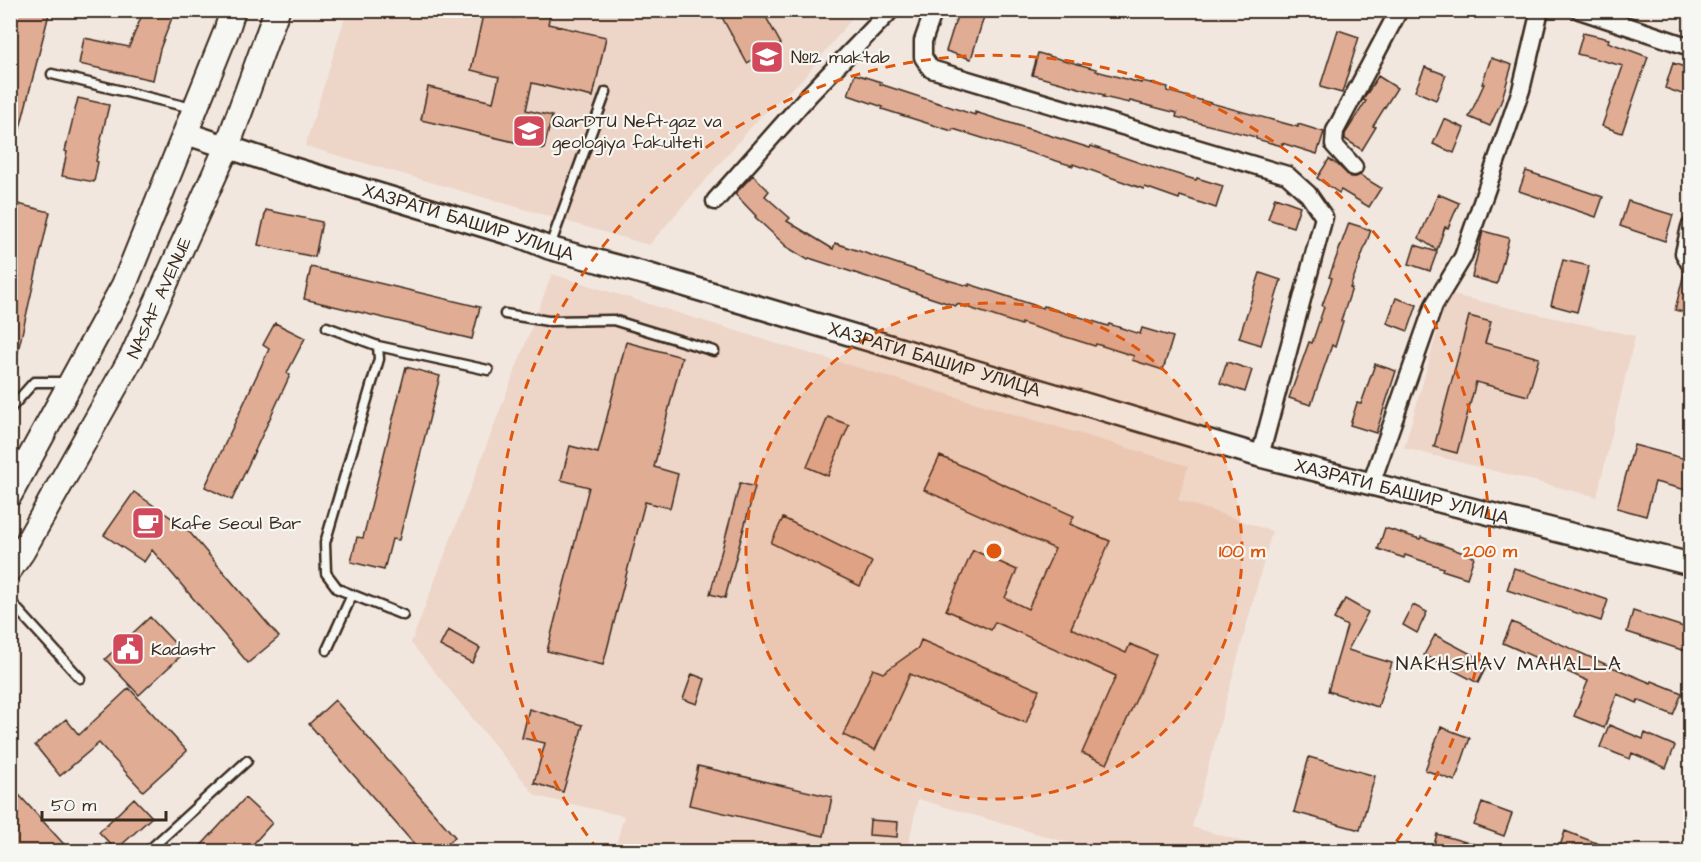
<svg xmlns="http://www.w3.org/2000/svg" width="1701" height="862" viewBox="0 0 1701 862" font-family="'Architects Daughter',sans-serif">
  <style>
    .built { fill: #edd5c8 }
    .building { fill: #e0ac94; stroke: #3b2a1e; stroke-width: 1.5 }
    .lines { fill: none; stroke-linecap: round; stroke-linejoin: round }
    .service-casing { stroke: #3b2a1e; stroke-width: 13 }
    .minor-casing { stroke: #3b2a1e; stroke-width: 21 }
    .tertiary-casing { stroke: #3b2a1e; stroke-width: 26 }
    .secondary-casing { stroke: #3b2a1e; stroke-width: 28 }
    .service { stroke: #f6f6f2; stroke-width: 8 }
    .minor { stroke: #f6f6f2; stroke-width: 16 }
    .tertiary { stroke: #f6f6f2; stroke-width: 21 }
    .secondary { stroke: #f6f6f2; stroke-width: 24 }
    .ring { fill: none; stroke: #df570d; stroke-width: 3; stroke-dasharray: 10 8 }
    .labels { text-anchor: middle; stroke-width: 4.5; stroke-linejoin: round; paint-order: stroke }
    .poi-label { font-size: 18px; fill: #3b2a1e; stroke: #f6f6f2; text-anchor: start }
    .street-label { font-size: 18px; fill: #3b2a1e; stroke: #f6f6f2 }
    .neighbourhood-label { font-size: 20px; letter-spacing: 1.5px; fill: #3b2a1e; stroke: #f6f6f2 }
    .centre { fill: #df570d; stroke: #f6f6f2; stroke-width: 3 }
    .ring-label { font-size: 18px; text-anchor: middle; font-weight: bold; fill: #df570d; stroke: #f6f6f2; stroke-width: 4.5; stroke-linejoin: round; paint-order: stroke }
  </style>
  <rect width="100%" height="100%" fill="#f2e7df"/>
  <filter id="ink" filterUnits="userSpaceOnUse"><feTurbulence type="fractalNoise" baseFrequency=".0167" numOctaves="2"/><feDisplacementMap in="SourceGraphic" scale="12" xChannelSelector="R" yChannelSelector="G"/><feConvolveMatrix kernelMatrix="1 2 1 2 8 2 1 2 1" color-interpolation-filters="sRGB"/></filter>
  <g filter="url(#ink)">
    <path class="built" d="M347,11H858L804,78L761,116L649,245L305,146Z
      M552,274L778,344L1188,466L1178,500L1272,531L1192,827L1275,851H1097L918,799L907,851H614L624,816L536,796L411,643Z
      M1448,294L1635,336L1597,497L1404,448Z"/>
    <path class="building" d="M13,10H50L15,148L10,147V19Z
      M144,10H175L160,49L153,80L79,64L84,38L129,47Z
      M484,10L515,18L517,10H551L548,24L606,37L593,97L532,83L526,110L552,116L544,149L421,120L428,87L493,102L499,77L471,70Z
      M718,10H762L781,44L747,63Z
      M959,10H986L971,59L946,51Z
      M1338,30L1359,37L1342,93L1320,87Z
      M1583,33L1609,39L1608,42L1648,57L1622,133L1602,126L1623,66L1577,54Z
      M1038,53L1096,69V71L1141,83L1142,81L1168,87L1167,91L1298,127V124L1324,132L1317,154L1282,143V146L1256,139V137L1176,117L1177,113L1130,101L1129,103L1103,97L1104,95L1032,75Z
      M1491,58L1512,65L1501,102L1490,126L1469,117L1484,84H1482Z
      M1673,63L1690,69V97L1665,88Z
      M1425,67L1446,75L1436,100L1415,91Z
      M855,74L881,82L880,84L975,115V112L1090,148L1091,146L1160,170L1161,169L1196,180L1197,178L1223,186L1216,208L1180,196L1179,199L1145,187L1144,189L1073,164V166L953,129L952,131L882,109L883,107L848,95Z
      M1378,76L1397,88L1373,126L1376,127L1362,150L1345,139V134L1366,101L1363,100Z
      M78,98L109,105L96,161L98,162L94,182L62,176L67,152L65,151Z
      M1444,119L1464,128L1454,153L1433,144Z
      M1329,159L1338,165L1350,177H1356L1360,175L1381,188L1369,207L1341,190L1339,193L1317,178Z
      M1526,171L1603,197L1596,217L1519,191Z
      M753,175L769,191L765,196L790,218L787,221L833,249L835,243L937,277L969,286V284L1043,308L1044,306L1076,317L1077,316L1108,326L1109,324L1140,334L1142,328L1173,337L1163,370L1132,360L1134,356L1096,344L1095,346L1021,323V325L957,304L956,306L809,258L808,260L785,246V245L755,217L756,216L735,194Z
      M1438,194L1459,203L1448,228L1445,227L1437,250L1419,238Z
      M1275,197L1300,206L1293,227L1268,219Z
      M1628,201L1673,215L1665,241L1620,226Z
      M10,202L50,212L16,360L10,359Z
      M266,210L322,222L315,257L258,245Z
      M1349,223L1371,230L1350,288H1352L1341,321H1343L1335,347L1332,345L1311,405L1289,398L1309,342L1312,343L1324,307L1322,306L1332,278L1329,277Z
      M1483,231L1509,238L1497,284L1472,277Z
      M1415,245L1437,252L1430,271L1409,264Z
      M1563,260L1589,266L1577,312L1551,305Z
      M311,267L480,307L472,339L304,299Z
      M1260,273L1281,280L1261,345L1239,338Z
      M1684,273L1690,274V314L1675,310Z
      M1396,298L1417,305L1408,331L1387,323Z
      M1469,316L1491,322L1485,343L1539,358L1528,396L1476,382L1457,453L1434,447Z
      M275,323L305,338L287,373L290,375L232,500L205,487L269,349L263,345Z
      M626,342L682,357L654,467L678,474L670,508L645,502L603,665L547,651L589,487L561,480L570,446L598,453Z
      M1227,362L1252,370L1245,392L1220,383Z
      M1375,364L1396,371L1376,433L1350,425L1357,403L1361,404Z
      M406,367L440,376L399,540L392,539L384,570L351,562L357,537L363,538Z
      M828,417L849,425L828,476L807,467Z
      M1634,445L1690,460V491L1655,482L1646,516L1617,508Z
      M940,456L1074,516L1070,524L1110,541L1071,628L1126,653L1130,644L1156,655L1107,764L1082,753L1116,676L995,622L991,630L946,610L973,550L1017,570L1005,598L1028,609L1055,549L924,490Z
      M740,483L755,487L725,598L710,594Z
      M134,492L186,528L279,637L248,663L152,550L144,562L104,535Z
      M783,518L872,562L860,586L771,543Z
      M1385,528L1420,539L1421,537L1474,557L1467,578L1442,570L1443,568L1405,555L1404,558L1378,549Z
      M1514,568L1608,600L1601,621L1507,590Z
      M1345,599L1368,612L1348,650L1392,663L1378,707L1328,691L1347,626L1334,619Z
      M1413,605L1427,612L1417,633L1403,625Z
      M1633,611L1690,629L1685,651L1627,632Z
      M150,617L184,653L139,695L105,659Z
      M1512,622L1605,664L1651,683L1652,681L1682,693L1673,715L1638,700L1637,703L1617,694L1604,728L1574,716L1588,681L1503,643Z
      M448,630L480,648L472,663L440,646Z
      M1435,635L1488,663L1478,683L1424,655Z
      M921,640L1039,690L1026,723L910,674L875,750L843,735L873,669L883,673L918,648Z
      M692,674L705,679L697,704L683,699Z
      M129,688L187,751L143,791L99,743L60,776L35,745L66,719L79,735Z
      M335,700L455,837L438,852H421L309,724Z
      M529,709L583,725L563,792L534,783L545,743L522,738Z
      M1609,725L1643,739L1645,733L1675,746L1666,768L1632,753L1630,759L1600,747Z
      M1441,727L1470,738L1455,781L1425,770Z
      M1309,757L1375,776L1360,830L1294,812Z
      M698,766L832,797L824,836L689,805Z
      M10,785L71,852H10Z
      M134,798L152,817L116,850L99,832Z
      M245,798L272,823L246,852H195Z
      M1482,803L1512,814L1504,836L1474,825Z
      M870,820L898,822L897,837L869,835Z
      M1565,831L1615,850V852H1558Z
      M1437,834L1487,848L1486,852H1432Z"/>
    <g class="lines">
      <defs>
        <path id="service" d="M52,74L192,108
          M550,246L606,92
          M505,314L548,321L613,320L714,351
          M327,327L378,346L379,359L325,543L326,573L338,589L403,615
          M378,346L488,370
          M10,409L34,382H68
          M10,601L80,678
          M327,650L352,595
          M147,852L247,761"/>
        <path id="minor" d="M934,10L923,41V57L931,69L1287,175L1308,194L1324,217L1260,456
          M1579,10L1690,47
          M1354,167L1334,145L1335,131L1399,10
          M715,201L809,95L891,10
          M1690,227L1684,253L1690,264
          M1371,484L1434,305L1463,257L1521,90L1540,10"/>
        <g id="tertiary">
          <path id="s1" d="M185,133L291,168L524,238L549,248L650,275L1260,456L1690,564"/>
        </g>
        <g id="secondary">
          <path d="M10,494L124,285L226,32L233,10"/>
          <path id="s2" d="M10,569L22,552L133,355L227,147L277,10"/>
        </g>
      </defs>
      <use href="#service" class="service-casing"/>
      <use href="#minor" class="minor-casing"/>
      <use href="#tertiary" class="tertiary-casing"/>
      <use href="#secondary" class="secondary-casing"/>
      <use href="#service" class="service"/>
      <use href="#minor" class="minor"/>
      <use href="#tertiary" class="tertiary"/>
      <use href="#secondary" class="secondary"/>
    </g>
  </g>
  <circle cx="994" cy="551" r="248" fill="#df570d" fill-opacity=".12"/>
  <g class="ring">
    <circle cx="994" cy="551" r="248"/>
    <path d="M598 850A496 496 0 1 1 1390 850"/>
  </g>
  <defs>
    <symbol id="school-square" viewBox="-11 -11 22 22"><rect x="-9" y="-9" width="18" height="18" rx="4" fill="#d1495b" stroke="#f6f6f2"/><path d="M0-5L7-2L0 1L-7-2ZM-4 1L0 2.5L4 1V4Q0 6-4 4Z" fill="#fff"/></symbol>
    <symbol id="university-square" viewBox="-11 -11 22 22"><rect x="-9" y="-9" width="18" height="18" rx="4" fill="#d1495b" stroke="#f6f6f2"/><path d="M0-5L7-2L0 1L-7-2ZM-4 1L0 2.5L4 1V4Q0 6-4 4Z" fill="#fff"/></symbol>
    <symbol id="cafe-square" viewBox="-11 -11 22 22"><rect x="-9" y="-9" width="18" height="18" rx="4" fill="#d1495b" stroke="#f6f6f2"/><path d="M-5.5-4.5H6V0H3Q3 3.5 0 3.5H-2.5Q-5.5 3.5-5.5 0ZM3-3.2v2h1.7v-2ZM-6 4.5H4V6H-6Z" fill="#fff"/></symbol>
    <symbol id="civic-square" viewBox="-11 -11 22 22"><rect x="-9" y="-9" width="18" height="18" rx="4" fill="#d1495b" stroke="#f6f6f2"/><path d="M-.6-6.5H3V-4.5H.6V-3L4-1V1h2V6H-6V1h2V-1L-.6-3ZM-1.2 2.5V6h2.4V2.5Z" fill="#fff"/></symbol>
  </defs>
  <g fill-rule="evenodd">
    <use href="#school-square" x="748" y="38" width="38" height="38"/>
    <use href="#university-square" x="510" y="112" width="38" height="38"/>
    <use href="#cafe-square" x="129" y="504" width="38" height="38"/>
    <use href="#civic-square" x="109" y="630" width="38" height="38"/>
  </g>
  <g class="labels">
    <g class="poi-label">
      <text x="790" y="63">№12 maktab</text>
      <text x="552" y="127">QarDTU Neft-gaz va<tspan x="552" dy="21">geologiya fakulteti</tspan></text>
      <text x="171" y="529">Kafe Seoul Bar</text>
      <text x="151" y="655">Kadastr</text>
    </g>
    <g class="street-label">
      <text dy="6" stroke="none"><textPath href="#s1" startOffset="297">ХАЗРАТИ БАШИР УЛИЦА</textPath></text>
      <text dy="6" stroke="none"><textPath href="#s2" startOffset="310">NASAF AVENUE</textPath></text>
      <text dy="6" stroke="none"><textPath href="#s1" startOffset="783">ХАЗРАТИ БАШИР УЛИЦА</textPath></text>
      <text dy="6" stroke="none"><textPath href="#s1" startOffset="1269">ХАЗРАТИ БАШИР УЛИЦА</textPath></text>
    </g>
    <g class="neighbourhood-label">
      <text x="1509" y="670">NAKHSHAV MAHALLA</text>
    </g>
  </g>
  <circle cx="994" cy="551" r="9" class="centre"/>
  <g class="ring-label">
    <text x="1242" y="557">100 m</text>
    <text x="1490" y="557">200 m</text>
  </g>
  <rect width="1701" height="862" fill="none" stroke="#f6f6f2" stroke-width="36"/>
  <rect x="18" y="18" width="1665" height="826" fill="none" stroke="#3b2a1e" stroke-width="2" filter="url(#ink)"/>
  <path d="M42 811v9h124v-9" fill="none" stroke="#3b2a1e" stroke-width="3"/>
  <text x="51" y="811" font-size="18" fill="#3b2a1e" stroke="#f6f6f2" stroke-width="4.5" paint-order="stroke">50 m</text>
</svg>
